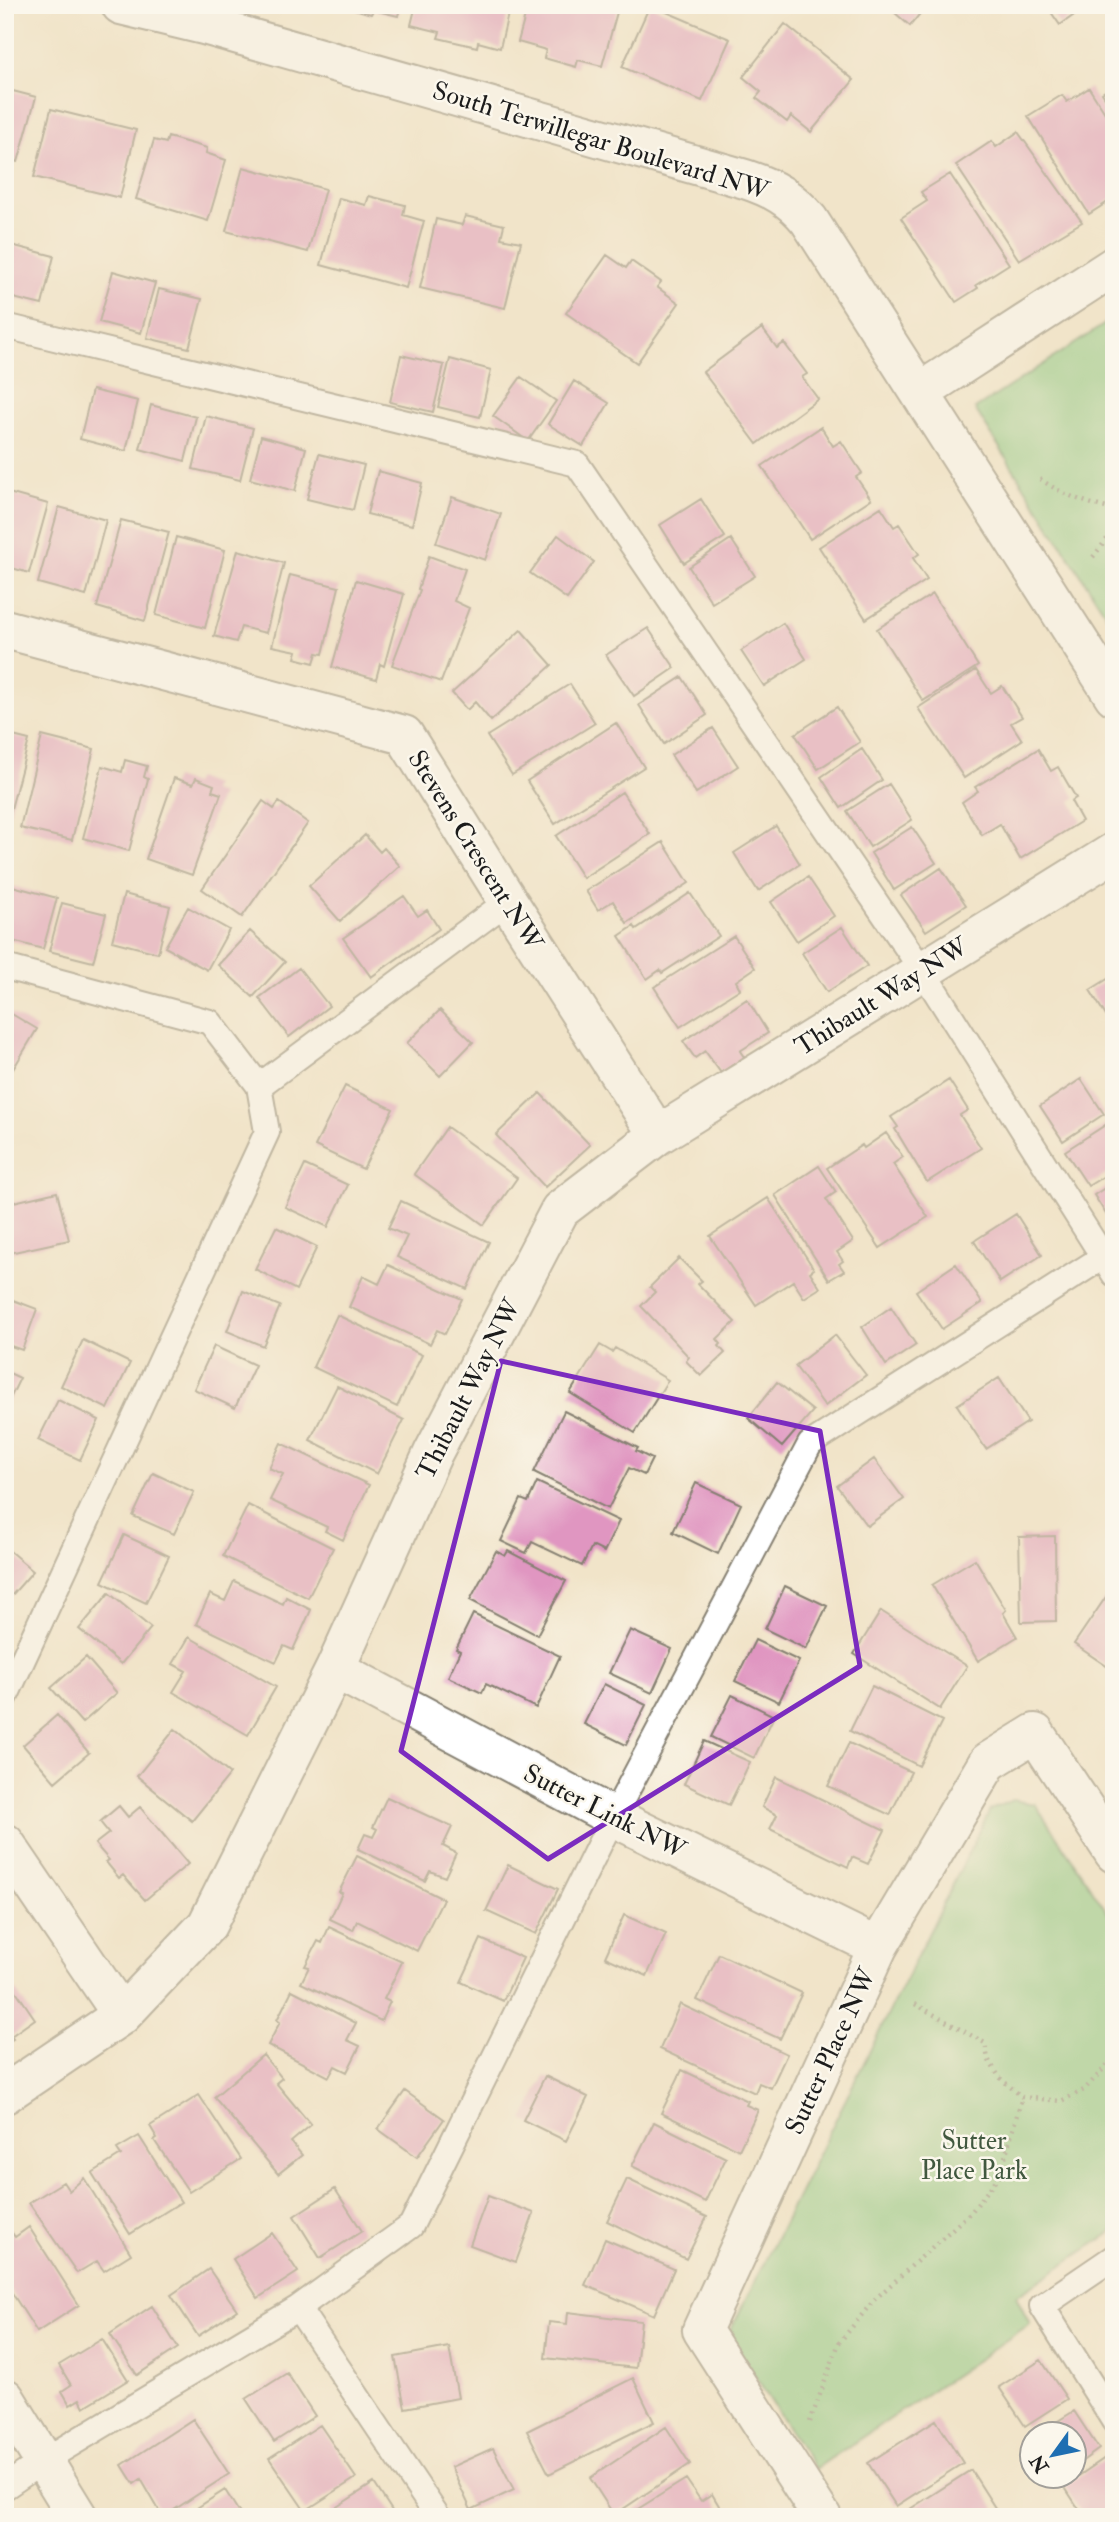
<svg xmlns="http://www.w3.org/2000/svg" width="1119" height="2522" viewBox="0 0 1119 2522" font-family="'IM FELL Double Pica',serif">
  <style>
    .park { fill: #85c881; stroke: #50724e; stroke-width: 2 }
    .building { fill: #e096c1 }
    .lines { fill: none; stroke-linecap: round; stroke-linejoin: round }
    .service-casing { stroke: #868072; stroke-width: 28 }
    .minor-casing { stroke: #868072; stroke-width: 42 }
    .tertiary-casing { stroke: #868072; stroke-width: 42 }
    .path { stroke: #868072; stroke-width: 4.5; stroke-dasharray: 2 5; stroke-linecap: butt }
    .service { stroke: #fff; stroke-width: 24 }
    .minor { stroke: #fff; stroke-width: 38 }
    .tertiary { stroke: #fff; stroke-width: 38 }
    .marked { fill: none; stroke: #7b2cbf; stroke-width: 5; stroke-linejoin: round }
    .labels { text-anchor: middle; stroke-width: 5; stroke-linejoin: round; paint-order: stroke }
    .street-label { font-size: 26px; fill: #1c1c1c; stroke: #fbf7ec }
    .park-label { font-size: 26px; fill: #41583f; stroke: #fbf7ec }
  </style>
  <rect width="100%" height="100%" fill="#fbf7ec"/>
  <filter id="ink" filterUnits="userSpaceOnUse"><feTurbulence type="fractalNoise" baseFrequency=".0143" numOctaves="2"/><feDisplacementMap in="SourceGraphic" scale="14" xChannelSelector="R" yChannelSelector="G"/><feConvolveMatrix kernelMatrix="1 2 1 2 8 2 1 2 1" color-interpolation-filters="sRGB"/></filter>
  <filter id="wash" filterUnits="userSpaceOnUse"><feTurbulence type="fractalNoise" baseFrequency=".00686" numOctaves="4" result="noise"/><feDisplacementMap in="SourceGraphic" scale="28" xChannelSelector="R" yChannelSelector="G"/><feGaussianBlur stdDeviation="1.57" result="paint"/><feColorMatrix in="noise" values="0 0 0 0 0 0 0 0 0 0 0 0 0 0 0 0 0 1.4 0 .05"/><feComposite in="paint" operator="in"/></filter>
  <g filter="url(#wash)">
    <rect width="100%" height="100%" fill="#f1e4c9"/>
    <path class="park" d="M1114,318V627L975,409Z
      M1012,1800L1035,1804L1114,1922V2231L1016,2296L1030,2324L815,2469L728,2335L990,1810Z"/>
    <g id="blocks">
      <path class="building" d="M341,5H401L398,16L373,10L371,14Z
        M416,5H510L500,48L478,42L477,47L438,38L440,32L411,25Z
        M528,5H619L602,66L578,60L576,67L544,58L546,50L518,42Z
        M650,5L730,39L702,101L622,67Z
        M886,5H927L910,26Z
        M1046,5H1082L1084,8L1060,25Z
        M785,24L854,80L811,132L791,116L787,122L756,98L761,92L743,77Z
        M1114,85V111L1102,93Z
        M1089,88L1114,127V198L1089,214L1028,116L1062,95L1067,102Z
        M5,89L36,97L18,162L5,159Z
        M51,109L136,130L120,198L34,177Z
        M1018,132L1082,222L1019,260L956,165L992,141L996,147Z
        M168,137L207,148L206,153L226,160L208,221L136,199L154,140L166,143Z
        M243,167L325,189L308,252L226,231Z
        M950,174L1009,264L976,285L978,288L956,302L901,218L927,201L921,192Z
        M369,196L405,205L403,215L424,221L406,288L321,265L339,198L366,205Z
        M465,216L504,225L501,238L521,242L505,308L420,288L436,219L462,225Z
        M11,245L54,256L42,305L5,296V268Z
        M607,255L626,268L631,261L661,282L657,287L679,303L637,363L566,313Z
        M113,271L155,283L141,333L99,322Z
        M159,289L202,299L189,348L147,338Z
        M762,328L777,348L784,343L807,374L802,377L818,399L757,444L703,372Z
        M401,355L444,365L433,412L390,402Z
        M450,359L491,370L480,417L438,407Z
        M521,377L556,401L528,441L493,416Z
        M574,381L609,403L583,446L548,424Z
        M92,390L138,401L126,451L80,439Z
        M151,405L196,417L185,461L140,449Z
        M206,416L253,428L240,480L193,469Z
        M821,427L833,446L841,441L862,473L856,477L871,499L810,539L762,466Z
        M261,436L306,448L295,491L250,479Z
        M319,454L364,465L353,510L307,499Z
        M378,471L422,483L412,525L367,514Z
        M5,492L48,504L29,573L5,566Z
        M452,497L501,514L485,560L436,543Z
        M701,499L725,537L684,563L660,525Z
        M59,507L106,520L86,596L38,583Z
        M881,507L894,527L899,524L919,554L913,558L927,580L866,619L819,547Z
        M121,520L169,532L145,621L97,607Z
        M558,535L594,562L567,599L530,573Z
        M176,537L225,550L205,628L156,615Z
        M731,539L755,576L712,603L689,567Z
        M238,550L284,563L266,633L241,627L236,642L214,636Z
        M429,556L465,569L454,601L469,608L441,682L392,665L420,590L418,589Z
        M290,575L339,587L323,654L317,653L314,663L295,658L297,651L272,646Z
        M356,580L404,594L384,666L380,664L376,679L332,667Z
        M933,594L978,666L923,701L877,629Z
        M783,623L806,659L764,686L741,651Z
        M648,628L675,668L634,696L606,655Z
        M521,630L552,665L491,721L475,702L467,710L452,693Z
        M976,670L991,693L1002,686L1022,717L1011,723L1022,740L964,778L918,708Z
        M682,677L707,715L664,744L639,705Z
        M570,684L595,723L512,775L487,736Z
        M837,707L860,742L818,769L795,734Z
        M616,723L644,767L555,824L527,781Z
        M713,728L738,766L696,793L671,755Z
        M5,734L29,740L6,828H5Z
        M42,736L94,749L72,840L20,828Z
        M862,749L882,780L841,808L821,777Z
        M1038,749L1051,771L1058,767L1076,798L1071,801L1082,821L1020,859L1000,824L982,835L962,802L978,791L975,787Z
        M125,760L147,766L144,777L148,779L129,851L83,838L102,766L122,772Z
        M174,778L193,784L196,778L214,785L212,791L221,794L192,875L146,859Z
        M889,784L912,820L870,847L847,811Z
        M622,792L650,834L583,878L556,836Z
        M263,801L274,809L279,802L308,823L242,917L202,889Z
        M776,826L800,864L758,891L734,853Z
        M912,827L936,863L894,890L871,853Z
        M365,835L380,852L384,848L400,866L340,921L309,886Z
        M663,842L689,883L627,923L613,901L598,910L586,891Z
        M941,868L966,905L926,931L901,895Z
        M808,877L834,916L797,941L771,902Z
        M5,884L57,898L43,949L5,939Z
        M690,893L719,936L662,973L660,970L647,979L619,936L634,926L636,929Z
        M124,894L170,906L158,953L112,941Z
        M404,896L418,916L427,910L439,929L371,977L343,938Z
        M62,903L106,914L93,962L49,951Z
        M188,907L229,930L207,970L165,947Z
        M842,927L867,966L827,992L802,953Z
        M250,931L285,962L253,997L218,965Z
        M734,936L755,968L736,981L740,989L680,1027L654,987Z
        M299,968L329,1006L289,1037L259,998Z
        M1114,975V1029L1090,990Z
        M747,999L768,1033L740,1051L744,1057L721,1073L705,1051L695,1058L683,1041Z
        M5,1010L37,1029L9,1076L5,1074Z
        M440,1010L473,1042L440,1076L407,1043Z
        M1081,1079L1104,1114L1063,1141L1040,1106Z
        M949,1080L968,1110L960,1115L981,1148L927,1182L895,1129L898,1127L891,1117Z
        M345,1086L393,1109L363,1169L315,1146Z
        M540,1093L590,1145L545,1187L496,1135Z
        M1107,1124L1114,1135V1170L1088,1186L1065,1151Z
        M447,1127L517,1178L484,1225L414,1174Z
        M886,1133L903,1157L893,1164L928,1217L880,1248L827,1168L862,1145L864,1148Z
        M305,1165L348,1185L328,1227L285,1207Z
        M819,1166L836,1192L826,1199L853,1241L837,1252L843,1261L839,1264L844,1271L829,1280L775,1195Z
        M1114,1182V1227L1094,1195Z
        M57,1192L69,1240L5,1254V1204Z
        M768,1198L814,1269L810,1272L820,1288L804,1298L793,1281L756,1305L710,1236Z
        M401,1201L489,1242L467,1289L397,1257L407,1236L388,1228Z
        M1016,1214L1042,1255L1000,1282L974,1241Z
        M276,1227L317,1247L296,1290L255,1269Z
        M679,1258L702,1281L698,1284L735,1322L717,1339L721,1344L719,1346L725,1353L701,1376L686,1361L689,1357L641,1306L655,1292L650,1287Z
        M956,1264L982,1303L942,1329L916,1291Z
        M388,1265L462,1299L445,1334L437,1330L430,1344L349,1307L363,1276L379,1284Z
        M243,1291L280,1306L263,1346L227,1331Z
        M5,1297L37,1309L22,1350L5,1344Z
        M891,1307L916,1345L886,1365L862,1327Z
        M337,1315L422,1355L397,1407L313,1367Z
        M835,1335L866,1375L825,1406L795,1366Z
        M83,1340L130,1363L108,1409L61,1386Z
        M600,1345L612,1352L615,1348L668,1380L635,1433L570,1393Z
        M214,1346L255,1365L235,1408L194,1389Z
        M5,1371L20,1378L5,1409Z
        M999,1378L1028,1422L986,1449L957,1405Z
        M777,1382L813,1411L782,1447L748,1418Z
        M337,1386L404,1420L377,1474L310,1440Z
        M58,1400L99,1420L80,1460L38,1440Z
        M564,1411L638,1448L636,1451L652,1459L644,1475L629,1468L608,1509L534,1472Z
        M281,1443L369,1485L343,1540L325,1531L327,1527L270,1500L283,1474L269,1468Z
        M874,1459L904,1499L867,1526L837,1486Z
        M153,1473L194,1492L174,1534L133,1516Z
        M537,1482L619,1521L604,1552L592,1546L582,1566L532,1542L526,1553L501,1541L521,1499L528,1502Z
        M696,1483L741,1504L718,1554L673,1532Z
        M248,1505L333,1548L308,1598L223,1556Z
        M124,1535L169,1556L146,1603L102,1582Z
        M1055,1536L1056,1621L1021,1622L1019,1537Z
        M5,1547L33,1571L5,1603Z
        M496,1551L505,1556L508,1551L566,1581L537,1635L470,1600Z
        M975,1559L1006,1610L1003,1613L1017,1637L978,1661L932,1585Z
        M234,1581L283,1604L286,1597L311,1610L293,1650L284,1646L276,1662L196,1624L210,1594L225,1601Z
        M1114,1585V1671L1074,1644Z
        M785,1586L827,1606L806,1649L765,1629Z
        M109,1593L151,1628L121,1664L79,1629Z
        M881,1611L967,1666L940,1709L854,1654Z
        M473,1614L560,1656L536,1708L486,1684L482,1693L448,1677L460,1651L456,1649Z
        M630,1630L672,1649L652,1693L609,1673Z
        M189,1637L276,1687L248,1735L173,1692L186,1671L173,1664Z
        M755,1640L799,1661L779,1702L735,1681Z
        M86,1657L117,1693L82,1723L51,1688Z
        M604,1684L646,1705L626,1745L584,1724Z
        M872,1686L942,1721L919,1766L850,1731Z
        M732,1695L774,1716L754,1758L711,1737Z
        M57,1715L89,1753L55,1782L23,1745Z
        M175,1729L230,1774L192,1821L137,1776Z
        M704,1741L750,1762L729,1805L684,1784Z
        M849,1743L911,1772L890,1815L828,1786Z
        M776,1777L885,1830L868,1864L852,1857L848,1867L770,1829L777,1815L762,1807Z
        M387,1797L452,1827L443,1846L456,1853L445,1877L430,1871L425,1881L358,1849L365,1834L373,1837L377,1829L373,1827Z
        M119,1806L128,1817L140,1807L188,1864L145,1900L123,1875L119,1878L106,1862L109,1860L95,1844L109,1833L100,1822Z
        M357,1856L443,1899L417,1951L357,1921L353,1930L330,1919L342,1893L339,1892Z
        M508,1865L558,1889L536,1934L486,1911Z
        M624,1915L666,1934L647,1976L605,1957Z
        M329,1927L402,1962L384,1999L390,2002L381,2021L301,1983L309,1967L305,1966L318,1941L322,1943Z
        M481,1939L523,1958L503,2001L461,1982Z
        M719,1954L802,1993L780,2039L697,2000Z
        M14,1988L35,2019L11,2036L13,2039L5,2044V1990L7,1993Z
        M292,1990L356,2023L347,2040L360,2046L347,2072L335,2066L329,2077L268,2045L280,2022L277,2020Z
        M680,2004L787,2054L771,2088L759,2083L755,2093L660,2049Z
        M263,2055L282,2078L276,2083L311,2125L291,2142L302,2155L278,2174L214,2097Z
        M682,2070L748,2101L746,2105L758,2110L739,2150L661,2113Z
        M545,2076L588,2097L566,2141L523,2120Z
        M405,2091L444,2119L417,2157L378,2129Z
        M199,2095L241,2159L189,2192L154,2140L157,2138L150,2126Z
        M654,2122L726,2158L705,2202L632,2166Z
        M139,2136L181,2202L130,2234L92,2173L121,2155L117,2149Z
        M84,2178L131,2254L104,2271L97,2261L77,2273L29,2203L63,2182L69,2191Z
        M627,2179L707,2217L686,2259L607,2221Z
        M335,2189L362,2231L320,2258L294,2216Z
        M488,2196L534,2213L516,2262L470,2245Z
        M29,2227L79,2305L37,2332L5,2282V2233L10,2230L15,2237Z
        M272,2233L298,2272L258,2298L233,2259Z
        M605,2239L674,2269L654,2315L585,2285Z
        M209,2269L237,2310L198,2336L171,2295Z
        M152,2306L178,2348L137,2375L110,2334Z
        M568,2312L641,2321L636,2368L545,2358L549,2322L567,2324Z
        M102,2339L128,2380L84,2407L80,2399L70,2405L62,2391L71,2385L59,2365Z
        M449,2347L458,2398L405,2408L395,2357Z
        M1041,2360L1067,2399L1025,2426L999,2387Z
        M287,2373L315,2416L274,2442L246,2399Z
        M633,2378L654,2422L549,2474L527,2431Z
        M1074,2411L1099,2449L1074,2467V2434H1037Z
        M193,2419L229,2474L163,2517L141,2479L134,2484L122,2465Z
        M936,2420L963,2463L896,2506L868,2463Z
        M320,2425L356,2478L305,2511L269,2458Z
        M666,2427L690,2464L614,2515L590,2478Z
        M493,2448L514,2490L471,2510L451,2467Z
        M1105,2458L1114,2471V2511L1105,2517H1084L1064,2486Z
        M971,2470L997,2511L988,2517H904L912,2512L910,2509Z
        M686,2479L701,2501L712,2494L722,2511L713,2517H625Z
        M374,2483L396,2517H336L332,2510Z
        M225,2490L242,2517H183Z"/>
    </g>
  </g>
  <g filter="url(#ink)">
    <use href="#blocks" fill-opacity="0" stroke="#868072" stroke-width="2"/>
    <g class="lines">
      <defs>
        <path id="service" d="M5,326L577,464L922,970L1114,1274
          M5,967L210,1022L259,1086L267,1132L5,1698
          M259,1086L508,901
          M1114,2257L1042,2306L1114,2421
          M298,2308L438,2517
          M5,2487L43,2461L298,2308L411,2226L613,1817L810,1444L1103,1257"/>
        <path id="minor" d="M920,392L1114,266
          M5,629L404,735L508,901L658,1135
          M335,1669L613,1817L878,1947
          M5,1843L122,2015
          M5,2094L122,2015L207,1925L335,1669L433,1453L560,1210L658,1135L1114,852
          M5,2398L78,2517
          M822,2517L702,2330L878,1947L988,1762L1035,1733L1114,1853"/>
        <path id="tertiary" d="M121,5L204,25L745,179C772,188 791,198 809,220L1114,696"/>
      </defs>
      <use href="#service" class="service-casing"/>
      <use href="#minor" class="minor-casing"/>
      <use href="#tertiary" class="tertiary-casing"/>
      <path class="path" d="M1040,479C1063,495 1086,503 1114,510
        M1093,557L1114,530
        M915,2004L985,2043L988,2059L1000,2078L1022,2097L1061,2101L1084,2090L1110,2062L1114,2064
        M810,2422L839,2343L874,2300L972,2211L1000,2175L1022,2097"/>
      <use href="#service" class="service"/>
      <use href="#minor" class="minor"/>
      <use href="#tertiary" class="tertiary"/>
    </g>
  </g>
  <path d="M0 0H1119V2522H0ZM501,1361L820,1431L860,1666L548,1859L401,1751Z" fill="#f1e4c9" fill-opacity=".55" fill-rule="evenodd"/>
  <path class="marked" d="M501,1361L820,1431L860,1666L548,1859L401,1751Z"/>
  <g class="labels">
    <g class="street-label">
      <text transform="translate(601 140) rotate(17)" y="9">South Terwillegar Boulevard NW</text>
      <text transform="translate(476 850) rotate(58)" y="9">Stevens Crescent NW</text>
      <text transform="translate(881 996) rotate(-32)" y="9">Thibault Way NW</text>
      <text transform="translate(468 1389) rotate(-63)" y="9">Thibault Way NW</text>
      <text transform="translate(605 1811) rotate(27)" y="9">Sutter Link NW</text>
      <text transform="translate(830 2051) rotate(-65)" y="9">Sutter Place NW</text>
    </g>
    <g class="park-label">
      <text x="974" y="2149">Sutter<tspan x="974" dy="30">Place Park</tspan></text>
    </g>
  </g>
  <rect width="1119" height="2522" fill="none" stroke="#fbf7ec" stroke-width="28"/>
  <g transform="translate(1053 2455) rotate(237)"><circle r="33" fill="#fbf7ec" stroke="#a29f99" stroke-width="2"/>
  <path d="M0-5L12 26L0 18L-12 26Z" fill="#1f6fb2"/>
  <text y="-10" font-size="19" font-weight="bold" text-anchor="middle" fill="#1c1c1c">N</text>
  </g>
</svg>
